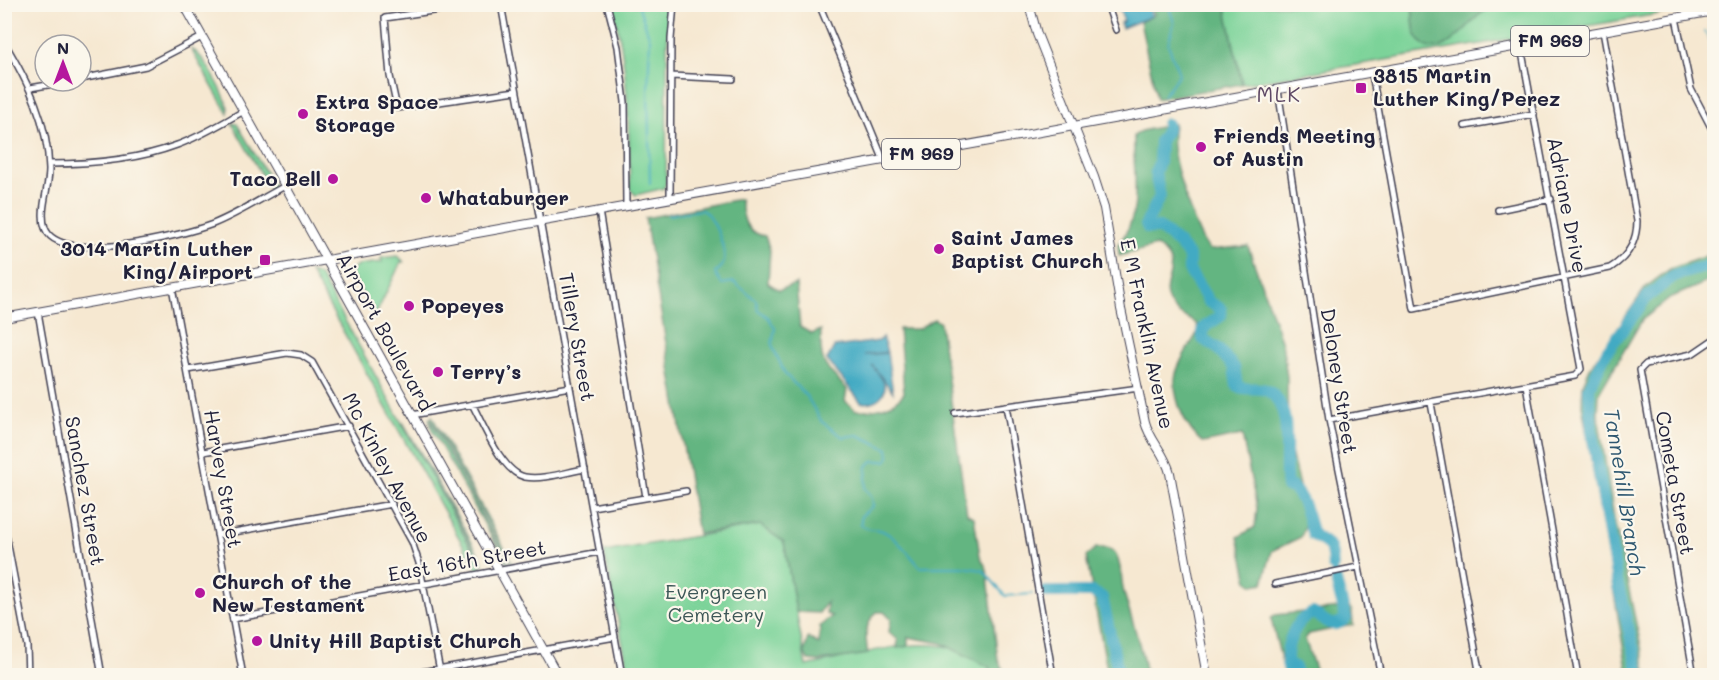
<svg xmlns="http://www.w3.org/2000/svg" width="1719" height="680" viewBox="0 0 1719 680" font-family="Mali,sans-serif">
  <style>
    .green { fill: #7bd399; stroke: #4e7a6a; stroke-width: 1.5 }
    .forest { fill: #64b581; stroke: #436c5e; stroke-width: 1.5 }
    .water { fill: #43aac3; stroke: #32667f; stroke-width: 1.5 }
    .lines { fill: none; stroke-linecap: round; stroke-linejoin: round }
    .stream { stroke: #43aac3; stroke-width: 2 }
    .river { stroke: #43aac3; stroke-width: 12 }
    .street-casing { stroke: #424052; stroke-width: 8 }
    .secondary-casing { stroke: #424052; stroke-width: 10 }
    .primary-casing { stroke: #424052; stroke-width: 10 }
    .street { stroke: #fff; stroke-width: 5 }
    .secondary { stroke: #fff; stroke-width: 8 }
    .primary { stroke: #fff; stroke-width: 8 }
    .poi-dot { fill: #b5179e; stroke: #fbf7ec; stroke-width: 2 }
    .labels { text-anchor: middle; stroke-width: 4.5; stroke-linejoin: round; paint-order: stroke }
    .shield { fill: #fbf7ec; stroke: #636270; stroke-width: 1.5 }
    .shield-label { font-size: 18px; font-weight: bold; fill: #22223b }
    .poi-label { font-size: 20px; font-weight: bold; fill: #22223b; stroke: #fbf7ec; text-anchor: start }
    .street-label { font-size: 20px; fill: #22223b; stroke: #fbf7ec }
    .park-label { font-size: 20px; fill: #3d5757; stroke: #fbf7ec }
    .neighbourhood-label { font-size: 21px; letter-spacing: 1.5px; fill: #5e4865; stroke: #fbf7ec }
    .water-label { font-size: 21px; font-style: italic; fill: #2f5871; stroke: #fbf7ec }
  </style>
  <rect width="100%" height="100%" fill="#fbf7ec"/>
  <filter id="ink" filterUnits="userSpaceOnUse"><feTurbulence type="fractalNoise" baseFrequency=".0167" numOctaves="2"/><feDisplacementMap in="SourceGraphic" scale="12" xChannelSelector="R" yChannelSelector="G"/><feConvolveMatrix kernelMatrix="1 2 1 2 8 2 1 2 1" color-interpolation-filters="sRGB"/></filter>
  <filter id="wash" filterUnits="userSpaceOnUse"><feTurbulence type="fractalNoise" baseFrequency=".008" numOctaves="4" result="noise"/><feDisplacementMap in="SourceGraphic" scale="24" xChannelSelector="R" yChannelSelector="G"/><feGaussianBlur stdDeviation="1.35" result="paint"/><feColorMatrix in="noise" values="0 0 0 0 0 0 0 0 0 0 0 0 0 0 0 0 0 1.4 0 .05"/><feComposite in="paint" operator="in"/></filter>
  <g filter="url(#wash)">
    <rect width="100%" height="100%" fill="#f6e8d1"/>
    <path class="green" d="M612,5H670L667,47L666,183L664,188L636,195L630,190C629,127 629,66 612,5Z
      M1225,5H1712L1242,84Z
      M191,49C203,53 231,102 228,114Z
      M232,123L237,124L272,183L270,189Z
      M398,256L404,262H401L375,316L350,271L357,265L382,262L381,258Z
      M310,272L319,275L342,315L482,568L477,570Z
      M432,416L513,564L507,557L431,418Z
      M429,418L505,558L510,565L506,563L432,430Z
      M403,422L482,560L483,566Z
      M760,525L784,542L806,666C847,658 901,640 943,646C960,648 975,658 989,667L991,675H629L604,552Z"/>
    <path class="forest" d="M1152,5H1225L1242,84L1157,99L1140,22L1154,15Z
      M1416,5V4L1499,5C1492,8 1483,11 1478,16C1463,30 1434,69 1416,35C1412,27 1414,15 1412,7Z
      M1174,124C1173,131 1172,140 1173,147C1175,168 1196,237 1210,250L1248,246L1282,343L1287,377L1288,439L1307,520L1301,537L1272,551L1263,583L1254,585L1248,581L1238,537L1255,527L1257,508L1242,435L1203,443C1186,429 1174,402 1175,379C1176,365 1190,345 1198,332L1197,324C1190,319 1179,315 1173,308C1152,283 1190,268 1156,246L1119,256L1118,244C1145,213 1132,174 1134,136L1141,131Z
      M740,199C744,218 743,232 765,236L770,250L768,283L779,290L796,284L800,327L812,334L821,330C820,365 822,363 847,389L845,401L856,410C874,410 893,408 904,393L899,329H918L934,319L940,323L967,514L974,517L980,556L987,569L998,660L1006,675H991L989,667L941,643L908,637V646L897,648L898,640L889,632L891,619L884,612H877C864,624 865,637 868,654L820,661L808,660L804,652L808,638L819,644L820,626L832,616L826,614L827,602L819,613L796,612L784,542L760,525L698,534L645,218Z
      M1714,253V279L1672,297L1642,320L1599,393L1598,415L1615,524L1647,675H1628L1582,405L1583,384L1590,368L1646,287L1670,269Z
      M1096,548C1102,548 1109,547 1114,552C1122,562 1121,582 1124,593C1132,621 1142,647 1146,675H1108L1086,556Z
      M1349,607L1352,611L1353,625L1309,634L1305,639L1317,675H1285L1271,619L1275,615Z"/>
    <path class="water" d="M1124,5H1148L1152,16L1122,28L1120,23L1124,21L1119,9Z
      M882,337L887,352L864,355L887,353L893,392L872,365C875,370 880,375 883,381C890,395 873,406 861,402L827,360L834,347L879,341Z"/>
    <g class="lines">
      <path class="stream" d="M638,4L650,39L648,91L650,184
        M1704,31L1714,46
        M1163,96L1179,74L1168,44L1174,23L1168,4
        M668,215L701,210C714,215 726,249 724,262C723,267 719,270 715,273L722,284L734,282L756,300L758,310L768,317L775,328L772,345L785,374L807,397L822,422L843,437L858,435L888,449L889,457L886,461H872L867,466L865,488L872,498L873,506L861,516V525C869,531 872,528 880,530C893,533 912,557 920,567H963L983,570L1005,596L1032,594"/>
      <path class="river" d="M1167,124V130L1160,141L1159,162L1155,173L1160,196L1146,224L1148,228H1159L1177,242L1189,256V270L1209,302L1221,309V316L1203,328V339L1217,348L1234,367L1237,386C1248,392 1257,385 1268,391C1296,407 1282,460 1287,487H1292C1305,500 1308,518 1313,535C1332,547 1331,543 1333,566
        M1046,592H1092L1102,597L1119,676
        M1295,676V667H1288C1284,647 1294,620 1313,613C1325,619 1332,632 1346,618L1335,577
        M1640,676L1617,581L1592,433L1589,388L1607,351L1647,297L1674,276L1714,264"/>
    </g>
  </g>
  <g filter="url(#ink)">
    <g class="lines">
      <defs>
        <path id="street" d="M480,4L385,18L390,76L397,108L516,91
          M501,4L622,676
          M607,4L618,47L625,102L626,206
          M819,4L884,161
          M1107,4L1116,30
          M4,7L17,4
          M1676,18L1691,89L1714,133
          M4,42C28,82 48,122 49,170C49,188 39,211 45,228C59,267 184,235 213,224C238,214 262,198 285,186
          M1372,74L1414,309L1610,268C1628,257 1637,242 1637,221L1603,31
          M671,76L733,79
          M81,79L146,66L202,37
          M30,88L71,81
          M1278,90L1329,420L1381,676
          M1465,126L1534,114
          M49,164C91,164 137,160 177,145C200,137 222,123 244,111
          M670,198L671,39L674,4
          M1498,210L1551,199
          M599,211L646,497
          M172,287L243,676
          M38,312L102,676
          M188,370L287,353L301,355L312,362L412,542L419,563L441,676
          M1526,385L1578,676
          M1431,403L1480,676
          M472,404C483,424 502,473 525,477C544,480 566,472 585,469
          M1006,406L1053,676
          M955,413L1139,388
          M412,415L570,387
          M1329,420L1575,376L1581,369L1521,47
          M203,452L349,426
          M592,507L686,491
          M4,524L27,646L28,676
          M217,535L392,504
          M1275,584L1358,567
          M233,619L600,552
          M9,676L27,672
          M399,676L615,637
          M1694,676L1640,370L1646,364L1692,354L1714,339"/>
        <path id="secondary" d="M1029,4L1037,34L1094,177L1104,208L1121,309L1145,422C1150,441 1165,453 1170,473L1207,676"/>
        <path id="primary" d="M184,4L558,676
          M4,318L1714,11"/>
      </defs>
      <use href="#street" class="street-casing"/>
      <use href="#secondary" class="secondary-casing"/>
      <use href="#primary" class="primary-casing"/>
      <use href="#street" class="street"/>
      <use href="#secondary" class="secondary"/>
      <use href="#primary" class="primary"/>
    </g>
  </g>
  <g class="poi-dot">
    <rect x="1355" y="82" width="12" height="12" rx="3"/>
    <circle cx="303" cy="114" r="6"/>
    <circle cx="1201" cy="147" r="6"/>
    <circle cx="333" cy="179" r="6"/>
    <circle cx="426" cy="198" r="6"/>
    <circle cx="939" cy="249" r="6"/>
    <rect x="259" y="254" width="12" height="12" rx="3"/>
    <circle cx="409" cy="306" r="6"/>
    <circle cx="438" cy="372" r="6"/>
    <circle cx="200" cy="593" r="6"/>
    <circle cx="257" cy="641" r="6"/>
  </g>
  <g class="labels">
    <g class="shield">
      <rect x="1511" y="26" width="78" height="30" rx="4.5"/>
      <rect x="882" y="139" width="78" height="30" rx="4.5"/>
    </g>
    <g class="shield-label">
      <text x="1550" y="47">FM 969</text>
      <text x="921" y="160">FM 969</text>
    </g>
    <g class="poi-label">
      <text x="1373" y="83">3815 Martin<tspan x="1373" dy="23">Luther King/Perez</tspan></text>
      <text x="315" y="109">Extra Space<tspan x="315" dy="23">Storage</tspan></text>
      <text x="1213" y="143">Friends Meeting<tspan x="1213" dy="23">of Austin</tspan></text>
      <text x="321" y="186" text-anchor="end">Taco Bell</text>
      <text x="438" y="205">Whataburger</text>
      <text x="951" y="245">Saint James<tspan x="951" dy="23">Baptist Church</tspan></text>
      <text x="253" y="256" text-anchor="end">3014 Martin Luther<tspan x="253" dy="23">King/Airport</tspan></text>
      <text x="421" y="313">Popeyes</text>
      <text x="450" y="379">Terry’s</text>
      <text x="212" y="589">Church of the<tspan x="212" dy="23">New Testament</tspan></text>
      <text x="269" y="648">Unity Hill Baptist Church</text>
    </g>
    <g class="street-label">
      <text transform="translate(1567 205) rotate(79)" y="7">Adriane Drive</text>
      <text transform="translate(385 332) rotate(61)" y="7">Airport Boulevard</text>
      <text transform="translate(1147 334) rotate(78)" y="7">E M Franklin Avenue</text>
      <text transform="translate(577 337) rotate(80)" y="7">Tillery Street</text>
      <text transform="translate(1339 381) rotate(81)" y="7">Deloney Street</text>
      <text transform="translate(387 468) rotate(62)" y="7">Mc Kinley Avenue</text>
      <text transform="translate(223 479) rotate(80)" y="7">Harvey Street</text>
      <text transform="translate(1675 483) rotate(80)" y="7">Cometa Street</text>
      <text transform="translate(85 491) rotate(80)" y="7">Sanchez Street</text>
      <text transform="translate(467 561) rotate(-10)" y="7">East 16th Street</text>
    </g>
    <g class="park-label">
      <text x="716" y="599">Evergreen<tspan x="716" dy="23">Cemetery</tspan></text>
    </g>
    <g class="neighbourhood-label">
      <text x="1279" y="102">MLK</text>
    </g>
    <g class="water-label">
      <text transform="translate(1624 492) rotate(81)" y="7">Tannehill Branch</text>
    </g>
  </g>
  <rect width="1719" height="680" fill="none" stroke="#fbf7ec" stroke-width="24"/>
  <g transform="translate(63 63)"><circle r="28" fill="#fbf7ec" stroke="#a4a2a5" stroke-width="1.5"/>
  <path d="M0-4.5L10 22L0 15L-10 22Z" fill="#b5179e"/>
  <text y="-9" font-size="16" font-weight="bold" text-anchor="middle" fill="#22223b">N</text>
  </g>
</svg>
